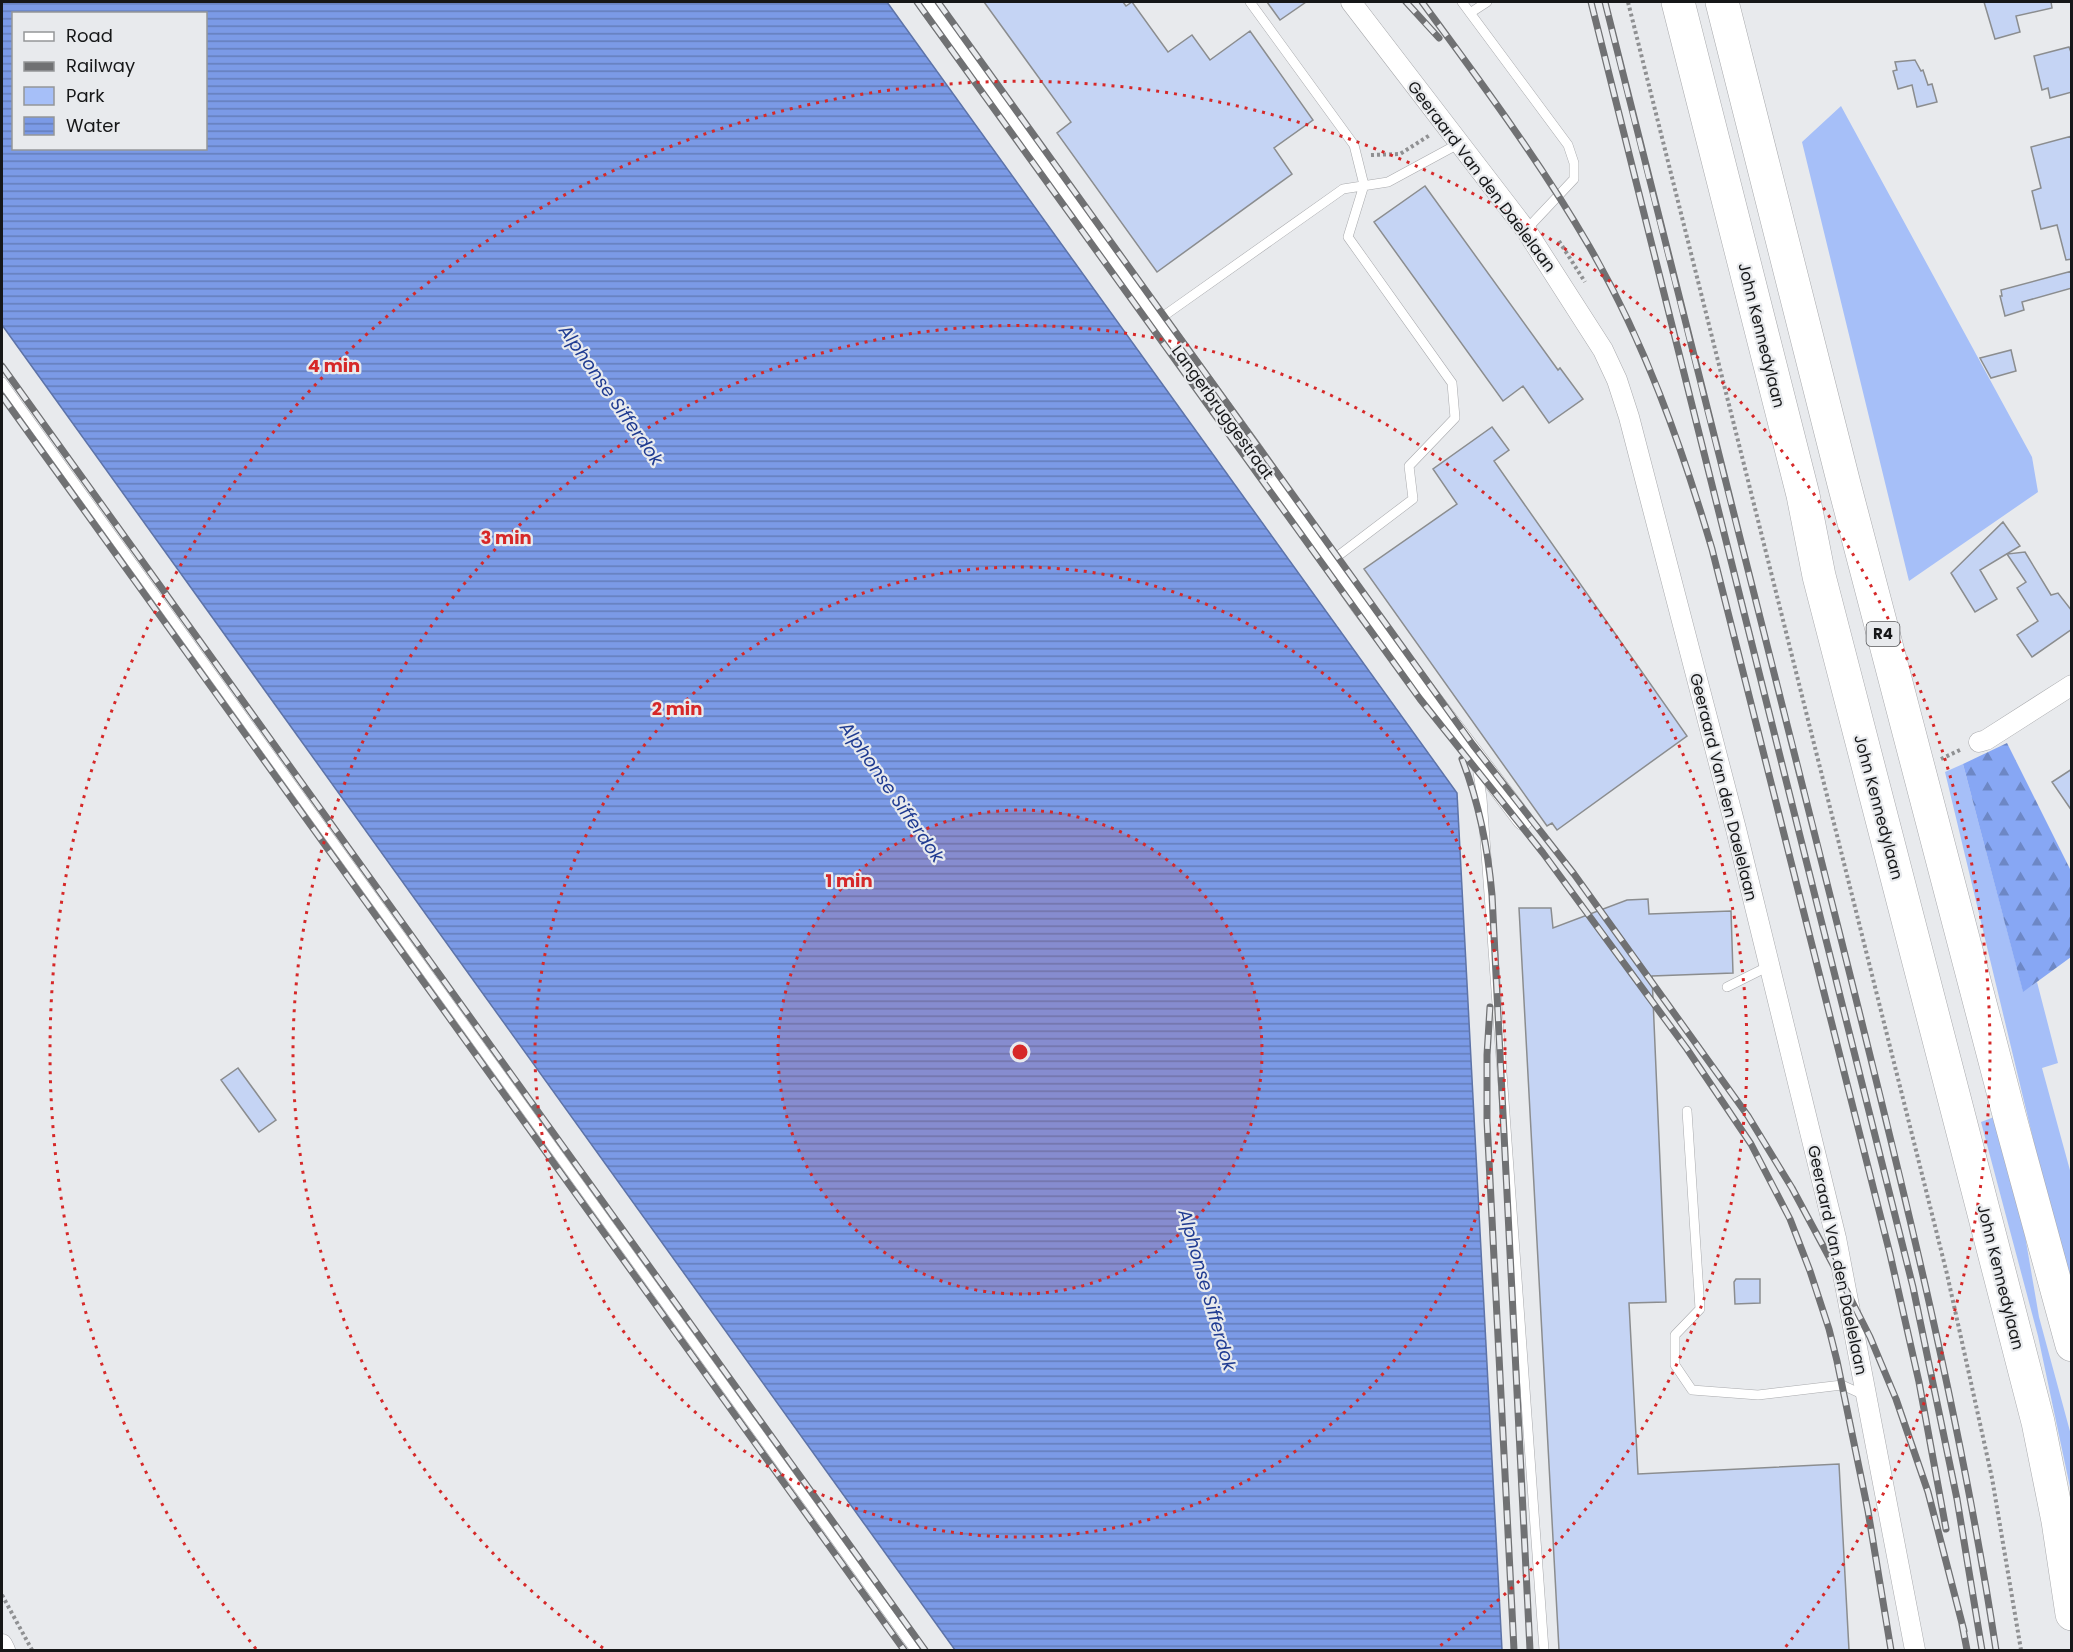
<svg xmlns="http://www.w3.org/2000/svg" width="2073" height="1652" viewBox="0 0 2073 1652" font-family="Poppins,sans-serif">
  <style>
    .green { fill: #a6bff8 }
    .forest { fill: url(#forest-firs) }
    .water { fill: url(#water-rules); stroke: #5d73a8; stroke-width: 1.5; fill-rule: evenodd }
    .building { fill: #c5d4f4; stroke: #8b8d8f; stroke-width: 1.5 }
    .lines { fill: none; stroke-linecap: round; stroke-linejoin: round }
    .service-casing { stroke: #a9aaad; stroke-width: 10 }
    .minor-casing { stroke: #a9aaad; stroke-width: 21 }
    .trunk-casing { stroke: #a9aaad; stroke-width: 34 }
    .path { stroke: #8f9092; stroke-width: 4; stroke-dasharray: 3 3; stroke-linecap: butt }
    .service { stroke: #fff; stroke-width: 9 }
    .minor { stroke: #fff; stroke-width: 20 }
    .trunk { stroke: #fff; stroke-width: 33 }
    .rail-casing { stroke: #707173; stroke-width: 7 }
    .rail { stroke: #e8eaed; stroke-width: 4.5; stroke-dasharray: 14; stroke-linecap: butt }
    .ring { fill: none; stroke: #d62828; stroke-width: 3; stroke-dasharray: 3 6 }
    .labels { text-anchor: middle; stroke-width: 4.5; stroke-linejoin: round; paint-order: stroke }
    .shield { fill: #e8eaed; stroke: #555658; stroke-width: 1.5 }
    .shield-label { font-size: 15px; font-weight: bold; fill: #161718 }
    .street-label { font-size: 16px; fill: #161718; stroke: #e8eaed }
    .water-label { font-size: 18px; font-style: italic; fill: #1f3b91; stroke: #e8eaed }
    .centre { fill: #d62828; stroke: #e8eaed; stroke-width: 3 }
    .ring-label { font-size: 18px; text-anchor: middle; font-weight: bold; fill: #d62828; stroke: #e8eaed; stroke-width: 4.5; stroke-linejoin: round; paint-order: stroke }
  </style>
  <defs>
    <pattern id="forest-firs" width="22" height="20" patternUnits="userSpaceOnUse" patternTransform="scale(1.5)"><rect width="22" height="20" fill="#87a7f4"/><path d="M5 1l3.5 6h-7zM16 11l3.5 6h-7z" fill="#6d87c5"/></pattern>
    <pattern id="water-rules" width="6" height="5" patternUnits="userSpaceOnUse" patternTransform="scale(1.5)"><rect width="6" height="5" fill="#7b9ae6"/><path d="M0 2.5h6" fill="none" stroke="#647db9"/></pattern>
  </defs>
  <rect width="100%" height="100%" fill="#e8eaed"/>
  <path class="green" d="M1841,106L2032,457L2038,492L1909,581L1802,142Z
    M1963,764L2023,991L2037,982L2058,1063L2042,1068L2071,1174V1297L1945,772Z
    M1994,1117L2022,1218L2039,1317L2071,1435V1492L2038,1336L1981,1122Z"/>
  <path class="forest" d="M2007,743L2071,871V957L2023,992L1963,764Z"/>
  <path class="water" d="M2,2H887L1457,793L1502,1650H955L2,325ZM14,14H206V148H14Z"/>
  <path class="building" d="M984,2H1123L1126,6L1132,2L1168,52L1192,35L1210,60L1250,31L1313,120L1274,148L1292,174L1157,272L1057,133L1071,122Z
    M1267,2H1306L1280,20Z
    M1984,2H2051L2052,8L2016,16L2020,32L1995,39Z
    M2069,47L2072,55V92L2050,98L2048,88L2042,90L2034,56Z
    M1915,60L1921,71L1923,70L1928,85L1932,84L1937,102L1917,107L1912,85L1898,89L1893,71L1897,70L1895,62Z
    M2072,136V259L2066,260L2057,225L2041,229L2032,191L2041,188L2031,147Z
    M1425,186L1558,370L1560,368L1583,399L1549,423L1523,386L1503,401L1374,222Z
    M2072,271V288L2022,302L2024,310L2005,316L2000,296H2002L2001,290Z
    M2011,350L2016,371L1991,378L1980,358Z
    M1492,427L1509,450L1494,461L1687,736L1557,830L1552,823L1547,826L1364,569L1457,504L1433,469Z
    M2003,522L2020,546L1980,570L1997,599L1975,612L1951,573Z
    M2025,552L2051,595L2058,593L2072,611V629L2032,657L2017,635L2038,621L2017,588L2026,582L2007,554Z
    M2072,769V811L2052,782Z
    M1648,899L1649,914L1731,911L1733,973L1652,976L1666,1302L1629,1303L1638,1474L1839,1464L1849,1650H1559L1519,908H1551L1553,928L1627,900Z
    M238,1068L276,1120L259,1132L221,1080Z
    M1736,1279H1760V1303L1735,1304L1734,1282Z"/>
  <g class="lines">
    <defs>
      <path id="service" d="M1250,2L1354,145L1364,185L1348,237L1452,383L1455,418L1409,466L1413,499L1330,562
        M1462,2L1568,145L1574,163V179L1526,230
        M1470,13L1487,2
        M1158,320L1343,189L1388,182L1460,143
        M2,382L915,1650
        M1477,766L1482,798L1544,1650
        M1727,987L1769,966
        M1687,1111L1700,1309L1675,1335V1365L1692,1390L1758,1395L1842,1385L1864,1395"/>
      <path id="minor" d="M926,2L1253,451L1361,606L1523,820
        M1351,2L1526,230L1603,350L1617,380L1629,417L1736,829L1836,1238L1915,1650
        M1979,742L1986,740L2072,685
        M2,1644L5,1650"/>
      <path id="trunk" d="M1678,2L1803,495L1819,576L2038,1422L2058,1521L2072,1614
        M1722,2L1844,484L2010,1118L2072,1345"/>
    </defs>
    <use href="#service" class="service-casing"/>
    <use href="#minor" class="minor-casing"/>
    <use href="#trunk" class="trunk-casing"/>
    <path class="path" d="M1628,2L1947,1274L1992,1478L2021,1650
      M1371,155L1400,154L1430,135
      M1559,241L1585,282
      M1941,759L1962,749
      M2,1595L32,1650"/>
    <use href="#service" class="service"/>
    <use href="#minor" class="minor"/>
    <use href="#trunk" class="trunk"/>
    <defs>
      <path id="rail" d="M917,2L1420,699L1543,853L1687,1049L1751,1144L1790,1219L1810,1271L1829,1329L1837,1361L1868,1511L1891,1650
        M938,2L1473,745L1574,874L1748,1116L1792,1188L1836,1270L1870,1337L1896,1399L1928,1492L1964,1631
        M1406,2L1439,38
        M1422,2C1480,81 1539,160 1589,246C1644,341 1681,444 1712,549L1890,1254L1919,1382L1946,1529
        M1591,2L1913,1287L1957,1499L1982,1650
        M1605,2C1681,310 1761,618 1838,927C1898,1167 1959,1406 1996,1650
        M2,366L925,1650
        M2,396L904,1650
        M1462,759C1479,803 1488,849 1492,895L1530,1650
        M1490,1007L1487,1055V1121L1514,1650
        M1962,1624L1967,1650"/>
    </defs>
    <use href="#rail" class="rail-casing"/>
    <use href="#rail" class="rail"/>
  </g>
  <circle cx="1020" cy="1052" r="242" fill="#d62828" fill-opacity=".12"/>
  <g class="ring">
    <circle cx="1020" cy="1052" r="242"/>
    <circle cx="1020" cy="1052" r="485"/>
    <path d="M603 1648A727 727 0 1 1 1437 1648"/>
    <path d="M256 1649A970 970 0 1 1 1784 1649"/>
  </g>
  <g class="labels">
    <rect class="shield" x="1866.5" y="622" width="33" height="24" rx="4.5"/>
    <g class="shield-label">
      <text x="1883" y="639">R4</text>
    </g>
    <g class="street-label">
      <text transform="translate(1482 176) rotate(53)" y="6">Geeraard Van den Daelelaan</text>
      <text transform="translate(1762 335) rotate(76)" y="6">John Kennedylaan</text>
      <text transform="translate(1223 412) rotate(54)" y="6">Langerbruggestraat</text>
      <text transform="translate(1724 787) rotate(76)" y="6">Geeraard Van den Daelelaan</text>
      <text transform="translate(1879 807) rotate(75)" y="6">John Kennedylaan</text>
      <text transform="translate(1838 1260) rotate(78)" y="6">Geeraard Van den Daelelaan</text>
      <text transform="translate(2001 1277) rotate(76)" y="6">John Kennedylaan</text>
    </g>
    <g class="water-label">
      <text transform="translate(611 395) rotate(55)" y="6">Alphonse Sifferdok</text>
      <text transform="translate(892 792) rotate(55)" y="6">Alphonse Sifferdok</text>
      <text transform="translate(1207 1290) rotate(74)" y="6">Alphonse Sifferdok</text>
    </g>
  </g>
  <circle cx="1020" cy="1052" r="9" class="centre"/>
  <g class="ring-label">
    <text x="334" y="372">4 min</text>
    <text x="506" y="544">3 min</text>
    <text x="677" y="715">2 min</text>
    <text x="849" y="887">1 min</text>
  </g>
  <rect width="2073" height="1652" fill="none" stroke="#161718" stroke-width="6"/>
  <rect x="12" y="12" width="195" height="138" fill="#e8eaed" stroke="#949698" stroke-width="1.5"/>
  <rect x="24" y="32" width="30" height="9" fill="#ffffff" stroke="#949698" stroke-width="1.5"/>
  <text x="66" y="42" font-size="18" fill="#161718">Road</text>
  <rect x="24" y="62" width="30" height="9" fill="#707173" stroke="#949698" stroke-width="1.5"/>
  <text x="66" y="72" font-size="18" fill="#161718">Railway</text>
  <rect x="24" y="87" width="30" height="18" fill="#a6bff8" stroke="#949698" stroke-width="1.5"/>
  <text x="66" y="102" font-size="18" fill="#161718">Park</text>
  <rect x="24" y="117" width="30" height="18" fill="url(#water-rules)" stroke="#949698" stroke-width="1.5"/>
  <text x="66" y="132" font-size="18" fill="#161718">Water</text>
</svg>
